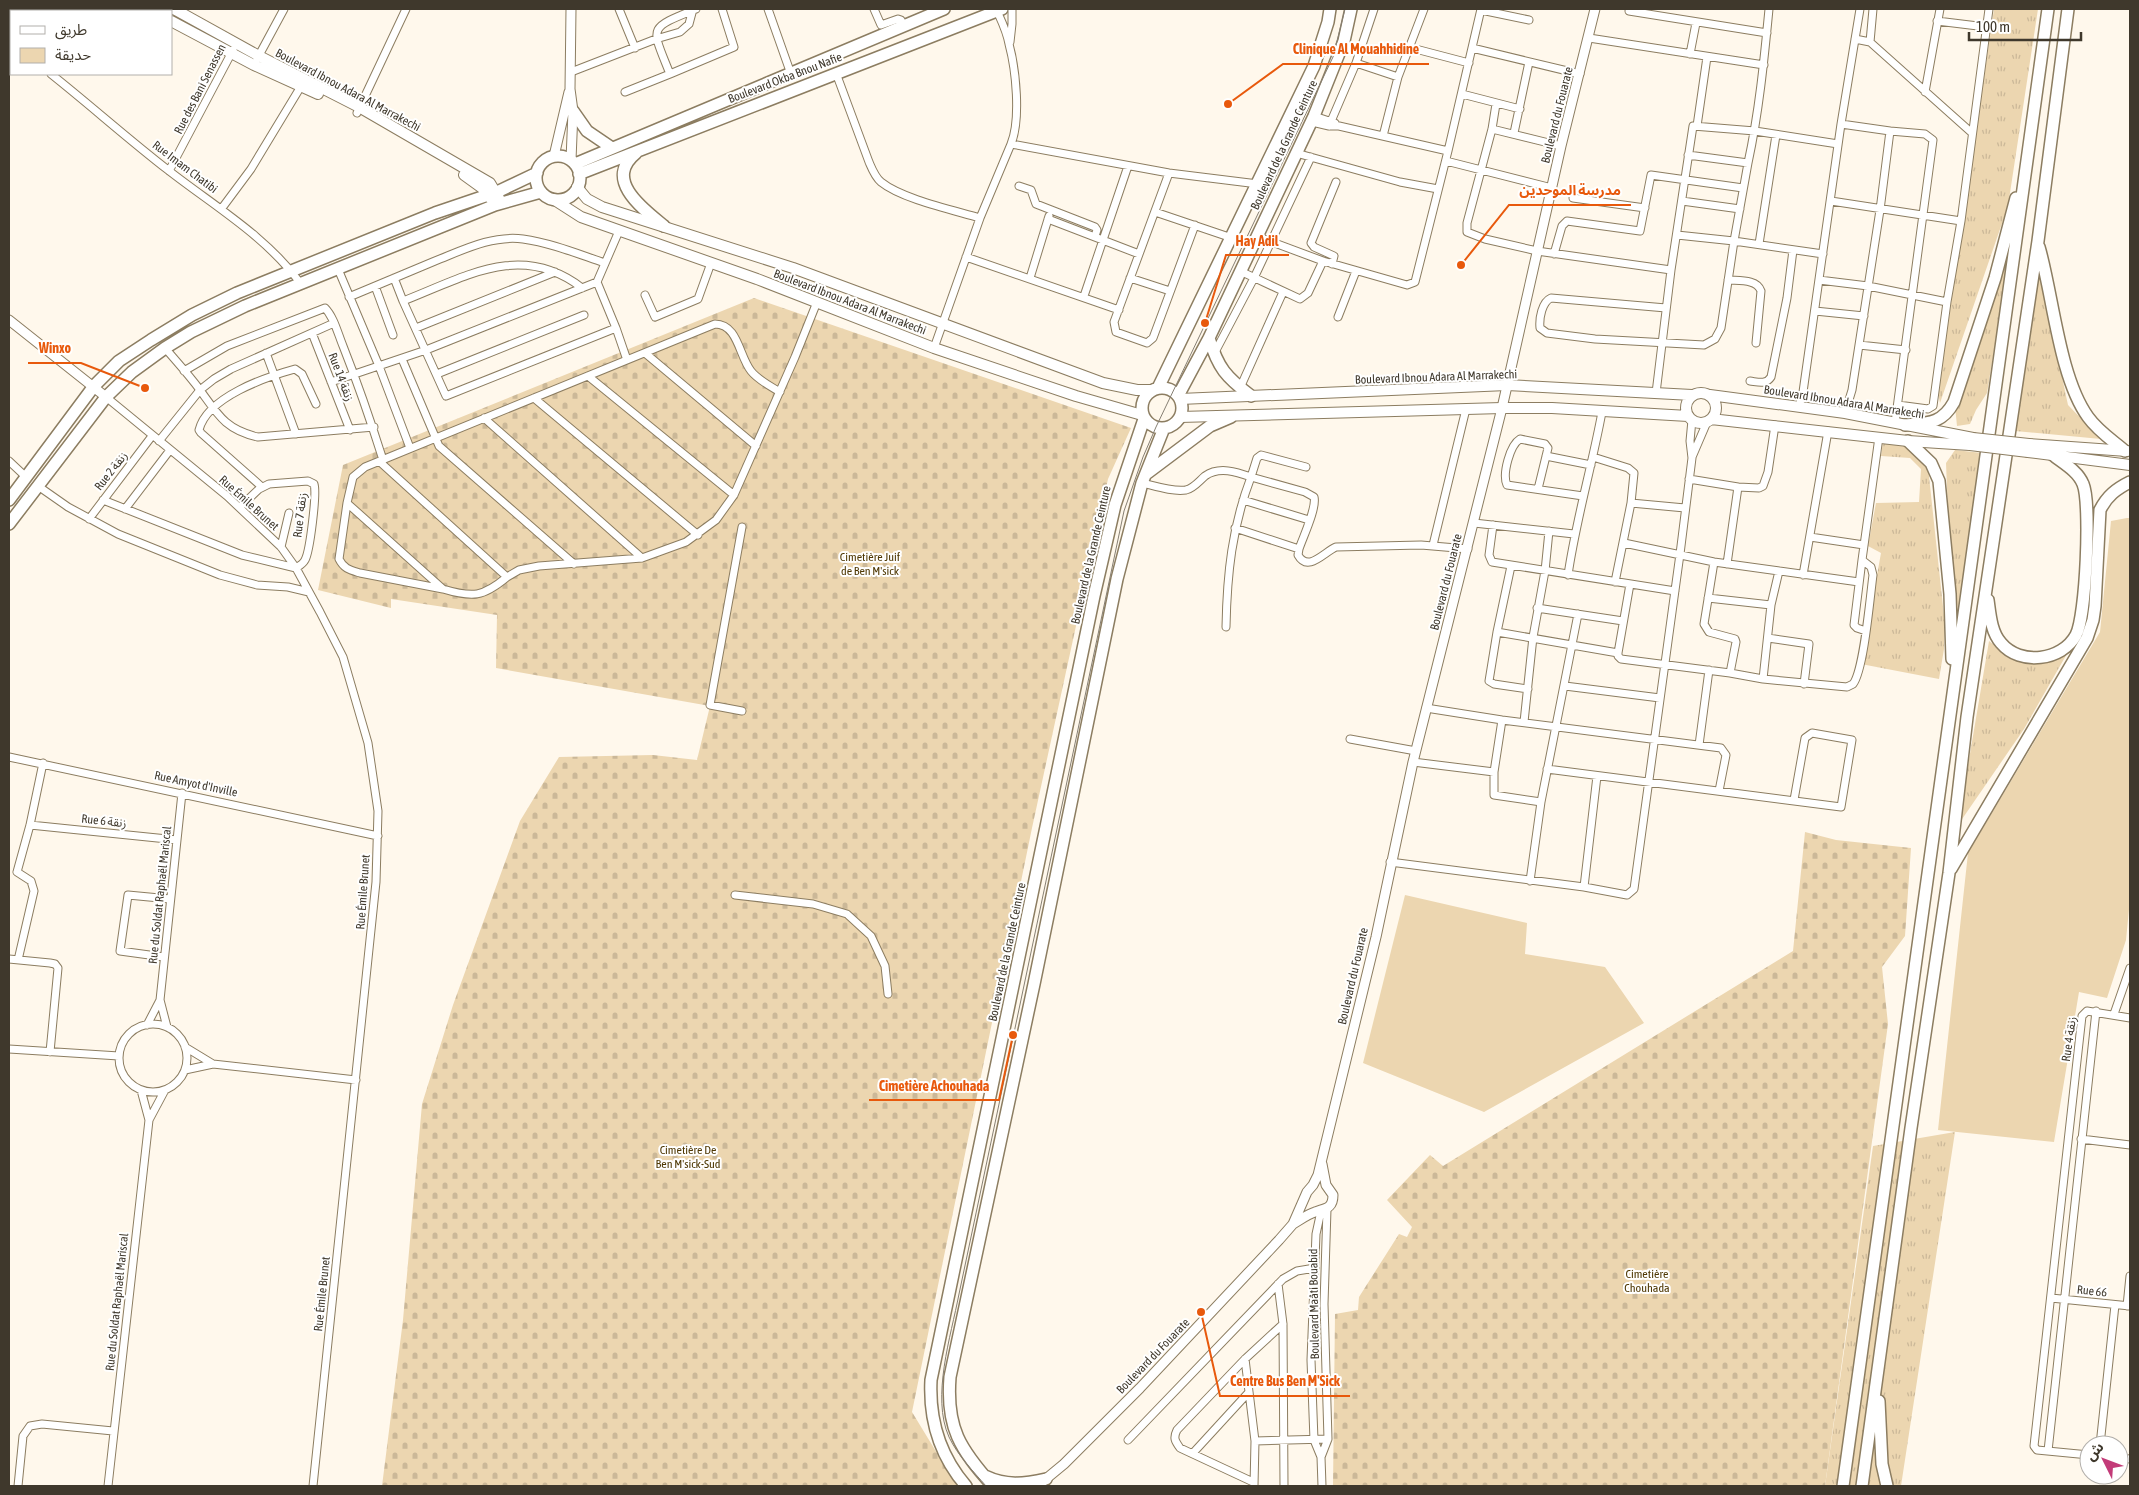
<svg xmlns="http://www.w3.org/2000/svg" width="2139" height="1495" viewBox="0 0 2139 1495" font-family="'Asap Condensed','Noto Sans Arabic',sans-serif">
  <style>
    .grass { fill: url(#grass-tufts) }
    .cemetery { fill: url(#cemetery-stones) }
    .green { fill: #ecd6b0 }
    .lines { fill: none; stroke-linecap: round; stroke-linejoin: round }
    .minor-casing { stroke: #8c7d61; stroke-width: 9 }
    .tertiary-casing { stroke: #8c7d61; stroke-width: 11 }
    .secondary-casing { stroke: #8c7d61; stroke-width: 12 }
    .primary-casing { stroke: #8c7d61; stroke-width: 14 }
    .trunk-casing { stroke: #8c7d61; stroke-width: 14 }
    .minor { stroke: #fff; stroke-width: 7 }
    .tertiary { stroke: #fff; stroke-width: 9 }
    .secondary { stroke: #fff; stroke-width: 10 }
    .primary { stroke: #fff; stroke-width: 11 }
    .trunk { stroke: #fff; stroke-width: 11 }
    .tram { stroke: #867f73; stroke-width: 1 }
    .secondary-bridge-casing { stroke: #8c7d61; stroke-width: 12; stroke-linecap: butt }
    .secondary-bridge { stroke: #fff; stroke-width: 10 }
    .labels { text-anchor: middle; stroke-width: 4; stroke-linejoin: round; paint-order: stroke }
    .street-label { font-size: 12px; fill: #3f382c; stroke: #fff }
    .park-label { font-size: 12px; fill: #4e3702; stroke: #fff }
    .leader { fill: none; stroke: #e8590c; stroke-width: 2 }
    .callout-dot { fill: #e8590c; stroke: #fff; stroke-width: 2 }
    .callout-label { font-size: 14px; text-anchor: middle; font-weight: bold; fill: #e8590c; stroke: #fff; stroke-width: 4; stroke-linejoin: round; paint-order: stroke }
  </style>
  <defs>
    <pattern id="grass-tufts" width="24" height="20" patternUnits="userSpaceOnUse" patternTransform="scale(1.25)"><rect width="24" height="20" fill="#ecd6b0"/><path d="M3 7l-1-3M5 7V3M7 7l1-3M15 17l-1-3M17 17v-4M19 17l1-3" fill="none" stroke="#cbb898"/></pattern>
    <pattern id="cemetery-stones" width="16" height="16" patternUnits="userSpaceOnUse" patternTransform="scale(1.25)"><rect width="16" height="16" fill="#ecd6b0"/><path d="M2 7V4a2 2 0 0 1 4 0v3zM10 15v-3a2 2 0 0 1 4 0v3z" fill="#cbb898"/></pattern>
  </defs>
  <rect width="100%" height="100%" fill="#fff8ec"/>
  <path class="grass" d="M1994,9H2038L2008,206L1940,403L1938,393Z
    M2011,245L1987,393L1976,410L1970,424L1957,426L1955,406Z
    M2041,279L2068,405L2101,439L2015,431L2036,280Z
    M1883,441C1904,443 1914,450 1928,467L1945,625L1944,649L1939,679L1861,664L1881,553L1868,546L1876,503L1919,502L1921,469L1910,458L1881,456Z
    M1955,450L1982,453L1958,615L1948,513L1946,463Z
    M1989,641C2024,669 2026,669 2068,652L2024,729L1958,825Z
    M1955,1132L1901,1486H1825L1873,1146Z"/>
  <path class="cemetery" d="M754,298L1131,428L1108,479L1032,828L912,1412L957,1486H382L403,1320L422,1104L453,1005L520,821L559,757L653,755L697,760L710,706L496,668L497,615L391,599V608L318,590L343,465Z
    M1805,832L1836,840L1911,848L1905,936L1882,967L1888,1024L1825,1486H1333L1335,1314L1358,1310L1359,1297L1399,1234L1407,1237L1412,1227L1387,1200L1430,1155L1443,1166L1793,951Z"/>
  <path class="green" d="M2127,518H2130V899L2126,940L2107,998L2079,992L2054,1142L1938,1130L1968,853L2100,632L2111,521Z
    M1405,895L1527,923L1525,954L1605,967L1644,1023L1484,1112L1363,1063Z"/>
  <g class="lines">
    <defs>
      <path id="minor" d="M619,9L635,48
        M696,9C647,29 651,26 670,74L734,47L722,9
        M768,9L791,74
        M874,9L881,25L898,19L901,20L904,26
        M1481,10L1529,20
        M23,11V9
        M997,11C1002,22 1007,32 1009,44C1016,70 1021,119 1011,144L1169,173L1258,184
        M1629,11L1767,33
        M1937,21L1986,27
        M1589,38L1764,65
        M1855,39L1870,42L1972,133
        M9,42L11,44
        M1010,42L1012,24V9
        M1870,42L1873,9
        M1408,47L1469,63
        M1472,48L1580,74
        M1690,54L1696,23
        M9,59L11,50
        M257,59L284,9
        M1356,63L1398,77L1424,9
        M571,72L656,39L680,32L689,24L693,9
        M836,73L869,162C872,169 875,177 881,182C902,199 953,210 980,218
        M51,74C90,105 128,139 168,170C214,206 266,236 301,284
        M625,92L670,74
        M1925,92L1940,9
        M1462,94L1520,109
        M1496,104L1492,129L1467,223V232L1485,239L1537,251L1671,270
        M357,113L406,9
        M1314,116L1335,123
        M1312,122L1329,126H1339L1448,151
        M1841,124L1890,131L1880,210L1852,390L1845,413
        M1329,126L1356,63L1374,9
        M1697,126L1707,57
        M1492,129L1561,146
        M1890,131L1925,134L1933,140L1895,423
        M1514,133L1529,62
        M1383,136L1398,77
        M1296,153L1400,182L1438,189
        M1446,161L1552,188
        M1748,163C1759,112 1764,61 1769,9
        M169,171L233,50
        M1169,173L1114,322L1116,332L1147,343L1153,338L1195,225
        M1019,186L1031,190L1036,204L1095,227L1097,230L1095,236
        M1573,198L1645,208
        M1682,201L1740,209
        M1831,201L1961,221
        M222,208L251,169L303,83
        M1155,212L1232,238
        M1048,219L1139,254
        M1677,235L1734,241L1823,254
        M1256,236L1323,261L1407,285L1415,282L1448,151L1481,9
        M1759,244L1776,135
        M1554,254L1562,226L1567,221L1640,231L1651,175L1743,188
        M966,257L1119,310
        M1332,264L1334,256L1314,247L1311,243L1336,182
        M338,269L379,366L410,448
        M1240,271L1300,299L1308,293L1323,261
        M394,278L403,301
        M1030,278L1049,216
        M1130,278L1170,291
        M1728,280C1739,281 1757,279 1761,291L1756,343
        M1819,280L1868,286L1947,302L1961,221L1989,9
        M597,282L616,328L627,360
        M375,286L393,335
        M582,288C521,241 465,277 403,301L446,396L616,328
        M645,295L655,317L698,299L711,263
        M1084,296L1128,166
        M349,297C378,285 406,273 435,261C463,250 492,235 523,239C551,243 578,254 605,263
        M1666,308L1551,298C1542,302 1539,318 1540,328L1547,333L1595,339L1704,345L1715,339L1721,328L1734,241L1748,163L1688,155
        M1815,311L1864,316
        M1338,317L1356,271
        M416,328L555,272
        M312,333L350,430
        M1859,345L1906,350
        M165,348C177,362 189,375 200,390C218,415 226,430 258,437L374,427
        M934,348L980,218L1011,144
        M266,353L296,434
        M645,353L756,446
        M1214,354L1254,278L1311,157
        M402,359L439,446L574,564
        M184,371L227,346L325,308C334,317 338,334 343,346C358,384 371,422 383,460
        M437,374L584,315
        M588,376L734,495
        M1750,381C1758,382 1766,385 1771,377L1787,298L1793,250
        M331,382L426,350L597,282L619,231
        M1240,388L1283,292
        M1656,393L1671,270L1693,126L1755,131L1838,144
        M106,397L227,496L281,547L296,568L320,612L343,657L368,743L378,811L376,882L313,1486
        M534,398L698,535
        M1898,405L1928,409L1933,406L1947,302
        M1799,407L1803,392L1841,124L1860,9
        M484,418L642,558
        M159,441L200,390L214,379L231,369L334,323
        M1546,456L1591,465
        M1593,457L1628,468L1634,473L1631,503L1615,582
        M1692,457L1707,422
        M9,461L26,477
        M380,462L507,577L519,570L539,566L642,558L686,542L716,520L734,495L795,357L817,302
        M1306,467L1261,455L1257,458L1251,477L1305,492L1314,497C1317,508 1303,537 1299,549L1298,555C1308,573 1324,552 1336,547L1421,545L1468,549
        M1689,479L1738,487
        M1142,483C1155,486 1172,492 1186,490C1194,488 1199,481 1205,476C1219,466 1237,472 1251,477C1232,527 1227,574 1226,627
        M38,486L68,507L118,534L220,575L257,585L288,587L309,592
        M262,487L201,433L199,430C207,397 266,377 295,369L302,374L316,404
        M1538,489L1548,448L1545,444L1520,439C1510,445 1502,474 1507,485L1583,496
        M103,500L242,555L296,568C299,566 303,564 305,560C310,551 317,493 314,484L308,481L269,484L259,489L240,507
        M1243,500L1309,520
        M347,503L339,559C344,569 350,570 360,573L443,589
        M1631,503L1685,508
        M125,509L170,450
        M89,519L152,436
        M1474,523L1574,534
        M1493,525L1489,555L1492,562L1675,591
        M1235,528L1299,549
        M1810,537L1864,545
        M1624,543L1714,562L1859,582
        M1433,545L1466,409
        M281,547L289,513
        M1862,560L1854,625L1857,628L1866,631
        M1714,562L1704,624L1709,632L1735,639L1736,642L1730,673
        M1727,564L1738,487L1759,488L1763,486L1768,472L1775,425
        M1511,566L1497,632L1618,653
        M1568,575C1576,520 1592,466 1602,412
        M1803,575L1828,431
        M507,577C483,597 473,598 443,589L347,503L353,477L365,467L715,324C738,324 739,356 751,371C758,380 770,386 780,392
        M1630,584L1618,653V656L1621,659L1730,673L1763,679L1847,687L1853,684C1864,670 1870,597 1873,575L1871,567L1862,560L1879,437
        M1708,598L1771,605
        M1537,608L1623,621
        M1497,632L1489,681L1494,684L1528,689
        M1768,638L1809,644L1804,684
        M1763,679L1771,605L1779,571
        M1565,686L1660,698
        M1426,708L1502,720L1721,748L1726,755L1719,791
        M742,711L710,705L742,527
        M1502,720L1494,772V795L1541,802
        M1524,722L1533,637L1545,571L1549,531
        M1350,739L1416,751
        M1699,745L1709,670
        M9,757L378,836
        M1413,762L1494,772
        M1547,769L1841,807L1852,740L1812,733L1805,738L1794,800
        M30,825L177,840
        M1390,862L1584,887L1627,895L1634,889L1680,554L1692,458L1690,441L1692,420
        M17,872L30,825L43,763
        M17,872L31,881L34,891L18,960
        M1530,881L1541,802L1578,614
        M1584,887L1597,776
        M735,895L813,904L847,914L871,936L885,966L888,994
        M164,957L120,951L128,895L170,899
        M9,959L50,963L55,964L58,968L50,1052
        M160,1000L167,1027
        M2114,1014L2130,968
        M119 1058a34 34 0 1 1 68 0a34 34 0 1 1-68 0Z
        M147,1025L160,1000L182,793
        M185,1047L213,1064
        M9,1049L119,1056
        M185,1070L213,1064L356,1080
        M149,1120L165,1090
        M2081,1139L2130,1145
        M1321,1211L1316,1234L1311,1360L1314,1440L1321,1457L1322,1486
        M1278,1284L1283,1324L1284,1486
        M2051,1298L2130,1306
        M2127,1306L2130,1276
        M1245,1359L1255,1441L1254,1486
        M1128,1440L1283,1279L1297,1271L1315,1268
        M1255,1441L1328,1439
        M2100,1445L2115,1305
        M2048,1451L2096,1011
        M1193,1453L1249,1392
        M2089,1455L2037,1450L2034,1446L2082,1016L2087,1011L2130,1018
        M1321,1457L1328,1439L1324,1304L1327,1209
        M2119,1458L2130,1459
        M1253,1482L1180,1448C1175,1441 1173,1438 1177,1430L1245,1359L1283,1324
        M18,1486L23,1436L30,1426L42,1424L113,1431
        M108,1486L149,1120L141,1090"/>
      <path id="tertiary" d="M571,9L570,89L573,111L571,160
        M554,156L569,92
        M9,320L106,397
        M1293,1224C1300,1220 1308,1214 1315,1212C1325,1208 1333,1209 1333,1195L1326,1185L1322,1164
        M1041,1483L1064,1464L1140,1388L1279,1240L1293,1224L1307,1192L1313,1185L1318,1175L1376,937L1413,762L1502,408L1561,146L1595,9"/>
      <path id="secondary" d="M150,9L154,11
        M174,9L259,56L359,107L490,183L499,198
        M171,21L254,65L318,94
        M464,175L482,188L492,200
        M577,187L587,199L602,207L793,268L1103,383L1137,390H1153
        M553,199L581,217L757,279L934,348L1076,396L1142,415
        M1686 408a15 15 0 1 1 30 0a15 15 0 1 1-30 0Z
        M1710,395L1845,413L1973,438
        M1180,399L1507,385L1692,395
        M1180,417L1502,408H1552L1688,416
        M1711,419L1908,441L1970,445
        M2029,444L2127,451
        M2028,452L2130,465"/>
      <path id="primary" d="M573,111L587,131L612,148
        M636,153C603,180 643,209 664,226
        M536 178a22 22 0 1 1 44 0a22 22 0 1 1-44 0Z
        M575,164L944,9
        M579,174L1002,9
        M1209,338C1218,368 1226,377 1251,396
        M1142 408a20 20 0 1 1 40 0a20 20 0 1 1-40 0Z
        M1158,388L1314,66L1328,22L1330,9
        M1178,396L1209,338L1314,116L1344,41L1351,9
        M1146,474L1210,426L1231,417
        M9,500L94,386L119,361L151,340L192,315L237,293L435,213L497,192L537,173
        M9,524L106,397L132,372L165,348L191,332L245,306L495,205L541,192
        M985,1476C1006,1486 1024,1484 1046,1479
        M966,1486C940,1456 929,1420 931,1380L1094,596L1115,505L1144,419
        M993,1486C960,1449 946,1428 950,1377L1034,984L1117,579L1142,483L1164,428"/>
      <path id="trunk" d="M2039,247C2053,295 2059,377 2088,417C2098,431 2112,440 2125,451
        M1905,425C1928,423 1942,424 1954,402L1995,278L2016,198
        M1908,441L1931,463L1939,481L1950,594L1952,659
        M1988,600C1990,614 1991,632 2001,643C2020,666 2062,661 2076,635C2086,617 2091,503 2083,484C2078,471 2063,463 2053,455
        M1951,869L2087,638L2093,620L2095,606L2100,510C2107,496 2116,489 2130,482
        M1879,1401L1882,1464L1887,1486
        M1843,1486L2048,9
        M1862,1486L1911,1128L1949,873L1967,717L2038,241L2068,9"/>
    </defs>
    <use href="#minor" class="minor-casing"/>
    <use href="#tertiary" class="tertiary-casing"/>
    <use href="#secondary" class="secondary-casing"/>
    <use href="#primary" class="primary-casing"/>
    <use href="#trunk" class="trunk-casing"/>
    <use href="#minor" class="minor"/>
    <use href="#tertiary" class="tertiary"/>
    <use href="#secondary" class="secondary"/>
    <use href="#primary" class="primary"/>
    <use href="#trunk" class="trunk"/>
    <path class="tram" d="M986,1486C973,1471 958,1456 949,1437C931,1397 951,1336 959,1294L1124,511L1143,457L1156,427L1333,57L1345,9"/>
    <defs>
      <path id="secondary-bridge" d="M1973,438L2029,444
        M1970,445L2028,452"/>
    </defs>
    <use href="#secondary-bridge" class="secondary-bridge-casing"/>
    <use href="#secondary-bridge" class="secondary-bridge"/>
  </g>
  <g class="labels">
    <g class="street-label">
      <text transform="translate(785 78) rotate(-21)" y="4">Boulevard Okba Bnou Nafie</text>
      <text transform="translate(200 89) rotate(-63)" y="4">Rue des Bani Senassen</text>
      <text transform="translate(348 90) rotate(28)" y="4">Boulevard Ibnou Adara Al Marrakechi</text>
      <text transform="translate(1557 115) rotate(-76)" y="4">Boulevard du Fouarate</text>
      <text transform="translate(1284 145) rotate(-65)" y="4">Boulevard de la Grande Ceinture</text>
      <text transform="translate(185 167) rotate(37)" y="4">Rue Imam Chatibi</text>
      <text transform="translate(850 302) rotate(21)" y="4">Boulevard Ibnou Adara Al Marrakechi</text>
      <text transform="translate(341 377) rotate(69)" y="4">Rue 14 زنقة</text>
      <text transform="translate(1436 377) rotate(-2)" y="4">Boulevard Ibnou Adara Al Marrakechi</text>
      <text transform="translate(1844 402) rotate(9)" y="4">Boulevard Ibnou Adara Al Marrakechi</text>
      <text transform="translate(111 471) rotate(-52)" y="4">Rue 2 زنقة</text>
      <text transform="translate(249 503) rotate(42)" y="4">Rue Émile Brunet</text>
      <text transform="translate(300 515) rotate(-83)" y="4">Rue 7 زنقة</text>
      <text transform="translate(1091 555) rotate(-77)" y="4">Boulevard de la Grande Ceinture</text>
      <text transform="translate(1446 582) rotate(-76)" y="4">Boulevard du Fouarate</text>
      <text transform="translate(196 784) rotate(12)" y="4">Rue Amyot d'Inville</text>
      <text transform="translate(104 821) rotate(6)" y="4">Rue 6 زنقة</text>
      <text transform="translate(363 892) rotate(-86)" y="4">Rue Émile Brunet</text>
      <text transform="translate(160 895) rotate(-84)" y="4">Rue du Soldat Raphaël Mariscal</text>
      <text transform="translate(1007 952) rotate(-78)" y="4">Boulevard de la Grande Ceinture</text>
      <text transform="translate(1353 976) rotate(-77)" y="4">Boulevard du Fouarate</text>
      <text transform="translate(2069 1039) rotate(-82)" y="4">Rue 4 زنقة</text>
      <text transform="translate(2092 1291) rotate(6)" y="4">Rue 66</text>
      <text transform="translate(322 1294) rotate(-84)" y="4">Rue Émile Brunet</text>
      <text transform="translate(117 1302) rotate(-84)" y="4">Rue du Soldat Raphaël Mariscal</text>
      <text transform="translate(1314 1304) rotate(-91)" y="4">Boulevard Maâti Bouabid</text>
      <text transform="translate(1153 1356) rotate(-46)" y="4">Boulevard du Fouarate</text>
    </g>
    <g class="park-label">
      <text x="870" y="561">Cimetière Juif<tspan x="870" dy="14">de Ben M'sick</tspan></text>
      <text x="688" y="1154">Cimetière De<tspan x="688" dy="14">Ben M'sick-Sud</tspan></text>
      <text x="1647" y="1278">Cimetière<tspan x="1647" dy="14">Chouhada</tspan></text>
    </g>
  </g>
  <path class="leader" d="M1228 104L1283 64H1429M1461 265L1509 205H1631M1205 323L1226 255H1289M145 388L81 363H28M1013 1035L999 1100H869M1201 1312L1220 1396H1350"/>
  <g class="callout-dot">
    <circle cx="1228" cy="104" r="5"/>
    <circle cx="1461" cy="265" r="5"/>
    <circle cx="1205" cy="323" r="5"/>
    <circle cx="145" cy="388" r="5"/>
    <circle cx="1013" cy="1035" r="5"/>
    <circle cx="1201" cy="1312" r="5"/>
  </g>
  <g class="callout-label">
    <text x="1356" y="54">Clinique Al Mouahhidine</text>
    <text x="1570" y="195">مدرسة الموحدين</text>
    <text x="1257" y="246">Hay Adil</text>
    <text x="55" y="353">Winxo</text>
    <text x="934" y="1091">Cimetière Achouhada</text>
    <text x="1285" y="1386">Centre Bus Ben M'Sick</text>
  </g>
  <rect width="2139" height="1495" fill="none" stroke="#3f382c" stroke-width="20"/>
  <rect x="10" y="10" width="162" height="65" fill="#ffffff" stroke="#b2afab"/>
  <rect x="20" y="26" width="25" height="8" fill="#ffffff" stroke="#b2afab"/>
  <text x="55" y="35" font-size="15" fill="#3f382c">طريق</text>
  <rect x="20" y="48" width="25" height="15" fill="#ecd6b0" stroke="#b2afab"/>
  <text x="55" y="60" font-size="15" fill="#3f382c">حديقة</text>
  <g transform="translate(2104 1460) rotate(312)"><circle r="24" fill="#ffffff" stroke="#b2afab"/>
  <path d="M0-4L9 19L0 12L-9 19Z" fill="#c33b78"/>
  <text y="-8" font-size="14" font-weight="bold" text-anchor="middle" fill="#3f382c">ش</text>
  </g>
  <path d="M1969 32v8h112v-8" fill="none" stroke="#3f382c" stroke-width="2.5"/>
  <text x="1976" y="32" font-size="15" fill="#3f382c" stroke="#ffffff" stroke-width="4" paint-order="stroke">100 m</text>
</svg>
